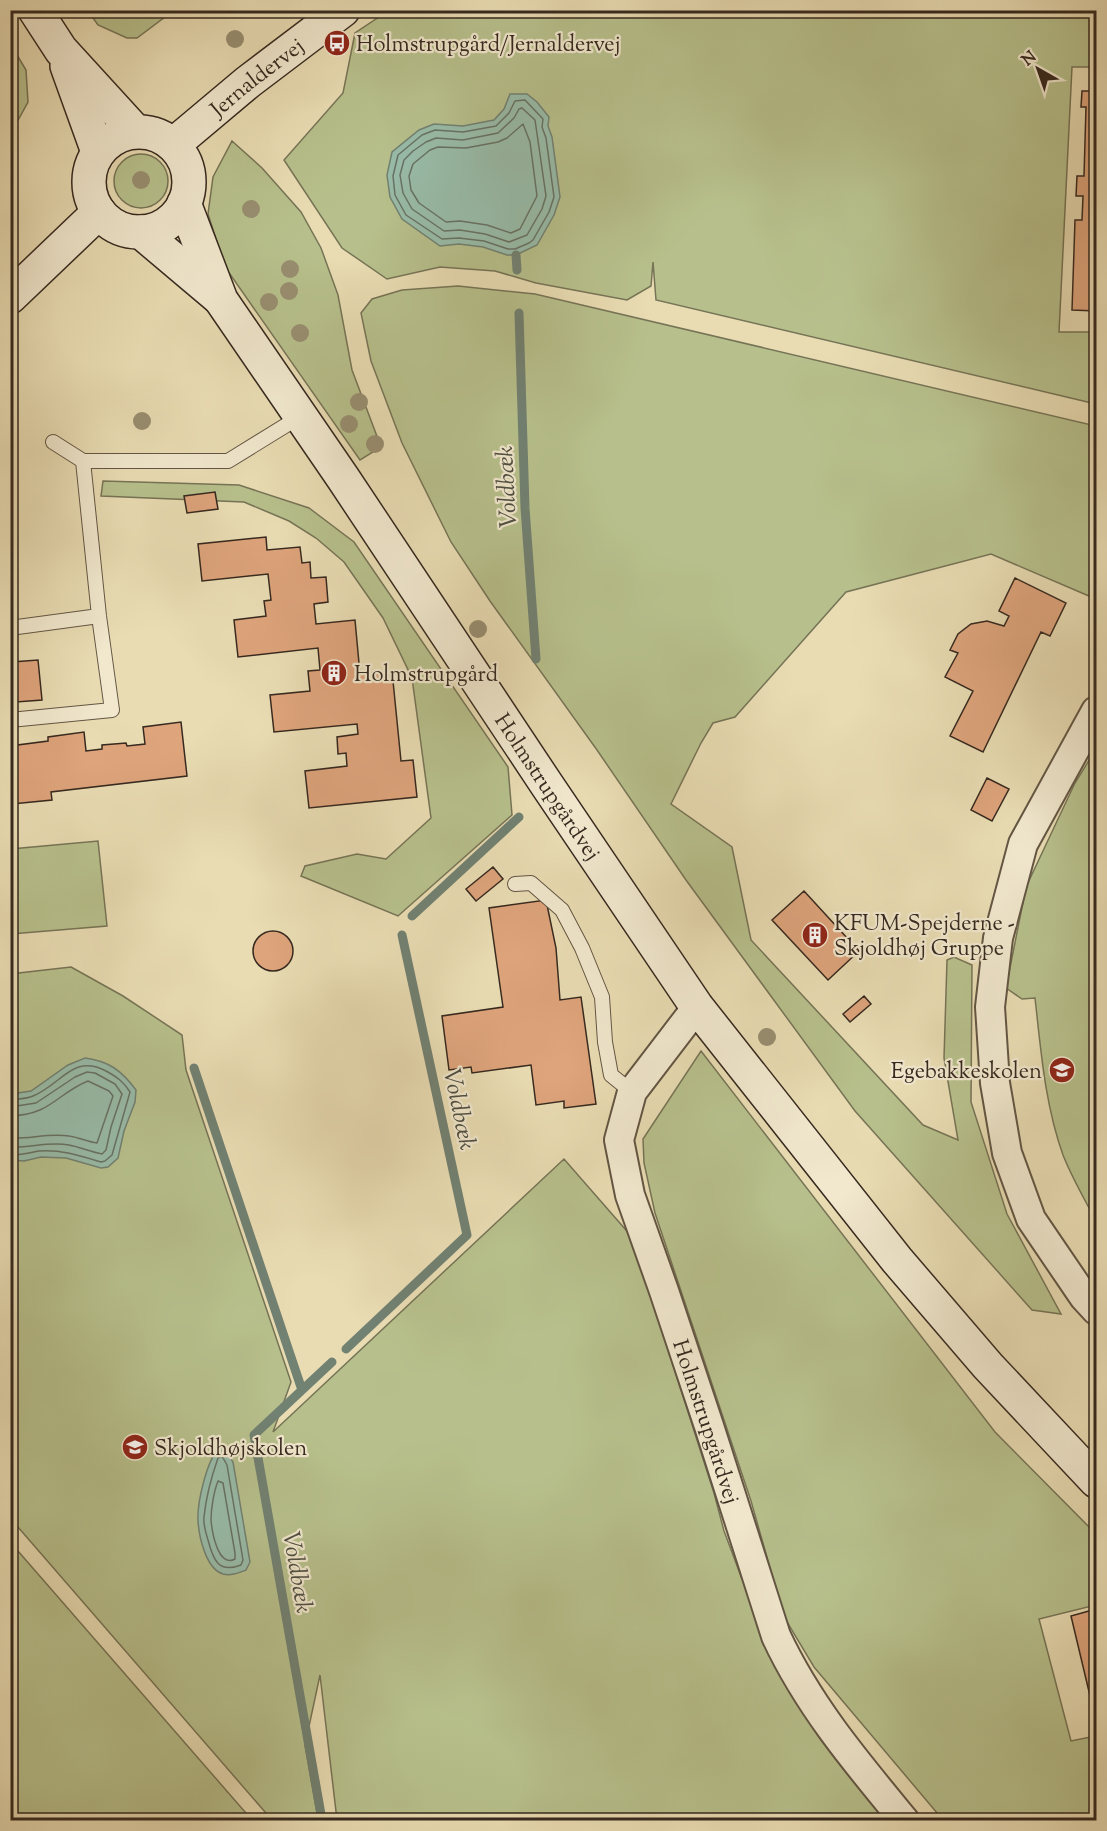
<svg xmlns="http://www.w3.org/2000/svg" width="1107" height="1831" viewBox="0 0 1107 1831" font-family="'Sorts Mill Goudy',serif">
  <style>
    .green { fill: #b7c08c; stroke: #767456; stroke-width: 1.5 }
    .water { fill: #98bca9; stroke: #718172; stroke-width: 1.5 }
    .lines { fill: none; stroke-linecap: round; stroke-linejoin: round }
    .shore { stroke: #677264; stroke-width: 1.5 }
    .stream { stroke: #718172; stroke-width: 9 }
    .building { fill: #dea47c; stroke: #36291f; stroke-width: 1.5 }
    .lane-casing { stroke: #635644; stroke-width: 16 }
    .street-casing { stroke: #635644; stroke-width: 32 }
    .secondary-casing { stroke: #36291f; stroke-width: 36 }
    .lane { stroke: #f1e8ce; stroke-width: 14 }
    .street { stroke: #f1e8ce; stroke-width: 28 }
    .secondary { stroke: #f1e8ce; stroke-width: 33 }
    .tree { fill: #988e70 }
    .labels { text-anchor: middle; stroke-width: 4.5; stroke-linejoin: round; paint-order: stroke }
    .poi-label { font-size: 22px; fill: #36291f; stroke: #f1e8ce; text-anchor: start }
    .street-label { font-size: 22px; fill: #36291f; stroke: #f1e8ce }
    .water-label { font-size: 24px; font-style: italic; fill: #4e4e42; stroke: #f1e8ce }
  </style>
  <rect width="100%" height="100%" fill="#e9dcb3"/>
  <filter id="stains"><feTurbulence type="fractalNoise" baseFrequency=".00333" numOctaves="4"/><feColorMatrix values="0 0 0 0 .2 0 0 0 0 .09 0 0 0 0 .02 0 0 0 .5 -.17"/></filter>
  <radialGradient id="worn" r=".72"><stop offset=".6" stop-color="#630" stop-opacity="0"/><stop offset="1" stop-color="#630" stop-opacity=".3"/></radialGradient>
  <path class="green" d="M88,11H173L137,38H127L98,25Z
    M388,11H1096V67H1072L1059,332H1096V404L656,300L653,262L651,286L627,300L536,283L495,271L440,267L387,279L342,248L284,160L343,93L355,33Z
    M11,45L26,70L28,102L11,133Z
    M232,141L262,168L301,212L321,248L338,295L352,370L381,447L360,460L225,267L208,214L213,177Z
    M114 181a27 27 0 1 1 54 0a27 27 0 1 1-54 0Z
    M458,286L535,294L1096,426V599L991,554L846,592L735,717L713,723L701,743L671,804L732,847L751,940L923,1125L958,1140L944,1058L947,960L954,957L972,965L971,1102L1007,1214L1061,1314L1032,1310L855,1111L686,880L597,750L490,601L451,542L402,443L371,361L361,313L372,299L402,290Z
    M103,481L239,485L309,508L354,542L508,767L512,815L398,916L301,876L305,866L357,854L386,859L431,818L412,678L383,618L344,562L316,538L289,521L244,502L101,496Z
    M1096,749V1221C1085,1200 1072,1178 1063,1155C1045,1105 1041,1051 1035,998L1022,999L1006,988L1026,887L1075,783Z
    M98,841L107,926L11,934V849Z
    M71,967L123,996L182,1035L186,1070L291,1382L273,1432L564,1159L632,1237L714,1493L724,1531L775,1667L888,1820H337L320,1675L305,1745L317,1813L315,1820H272L11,1519L10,974Z
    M701,1051L995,1432L1096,1534V1605L1039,1619L1071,1741L1096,1736V1820H943L814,1667L784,1617L751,1501L655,1213L644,1163L643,1139Z
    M11,1543L252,1820H11Z"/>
  <path class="water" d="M510,94H527L537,102L549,117L548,126L552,137L560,197L554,215L537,245L516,255H507L483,247L459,244L440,246L402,219L390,197L387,175L392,152L419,130L434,124L463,126L494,120L504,109Z
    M85,1058C109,1061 122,1071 136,1090L135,1102L124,1131L118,1158L108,1167L101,1168L66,1158L41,1157L24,1161L11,1160V1094L31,1091L68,1065Z
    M222,1446L233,1462L250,1562L246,1570C238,1573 231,1576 223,1574C206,1569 199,1537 198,1521C197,1504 207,1455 222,1446Z"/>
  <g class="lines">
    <path class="shore" d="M525,100L543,119L542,127L546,138L554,197L549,212L533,240L529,243L515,249H508L484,241L459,238L442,239L406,215L395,195L393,176L398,155L422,135L435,130L463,132L496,126L509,113L515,101Z
      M522,108L535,120L546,196L542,209L527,235L509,242L485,234L460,230L444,231L412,209L403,193L400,175L404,160L413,151L426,142L436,138L463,140L498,133L514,118L519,109Z
      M523,124L530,142L537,196L520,229L511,233L487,225L460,221L446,222L419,203L411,190L409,176L413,164L430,150L438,147L466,148L498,142L507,138Z
      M10,1100C17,1099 27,1099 33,1096C61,1085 73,1053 106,1071C117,1077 124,1082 130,1092L112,1155L105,1161L101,1162C81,1156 60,1149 39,1151C29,1153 21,1155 10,1155
      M10,1107L36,1103L75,1077L87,1072L95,1073L115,1084L122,1094L111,1127L106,1150L102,1154C91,1152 80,1147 69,1145C49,1141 30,1148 10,1147
      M10,1116C51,1115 56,1094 88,1081L109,1091L113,1096L97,1143C88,1142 78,1137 69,1136C48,1133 30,1139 10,1138
      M222,1456L227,1465L243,1560L241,1565C218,1574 213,1559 208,1540C206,1533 203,1525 204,1517C206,1497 211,1478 218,1458Z
      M218,1481L223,1483L235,1553V1559C218,1568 212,1532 211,1520C211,1508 214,1491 218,1481Z"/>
    <path class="stream" d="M516,255L517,270
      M519,313L525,508L536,659
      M412,916L519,817
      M194,1068L302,1390
      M346,1349L467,1235L402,935
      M322,1820L254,1435L332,1362"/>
  </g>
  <path class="building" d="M1082,91H1096V311L1072,310L1075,220H1082L1083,196H1076L1077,176H1084L1086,107H1081Z
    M215,492L218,509L187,513L184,496Z
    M266,537L267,550L300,547L302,563L310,562L311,578L326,577L328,602L314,604L316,624L355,620L360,674L392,671L401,761L413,760L417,797L309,808L305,771L347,766L346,753L338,754L337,737L358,734L357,724L274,732L270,695L310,691L308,671L320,670L318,648L238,657L234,620L266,616L264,601L271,600L268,574L202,581L198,544Z
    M10,571L16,616L10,617Z
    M1015,578L1066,603L1050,636L1041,632L983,752L950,736L973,691L945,677L958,653L950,650L958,634L971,624L987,621L1004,626L1009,616L999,611Z
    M38,660L42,700L16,702L12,662Z
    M181,722L187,776L51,792L52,800L12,804L10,800V746L48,741V737L84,732L86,751L102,749V745L126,743L127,746L145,744L143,727Z
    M987,778L1009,789L992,821L971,810Z
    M493,867L503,879L476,901L466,889Z
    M804,891L859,951L828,980L772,920Z
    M546,900L556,948L560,1000L581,997L596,1104L564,1108V1101L536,1105L531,1065L472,1073L471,1067L449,1070L442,1016L503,1007L489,908Z
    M253 951a20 20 0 1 1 40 0a20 20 0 1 1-40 0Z
    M864,996L871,1004L850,1022L843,1014Z
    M1096,1609V1721L1071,1616Z"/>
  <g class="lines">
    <defs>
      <path id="lane" d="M53,442L83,461
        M10,628L99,616
        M10,720L112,710L99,616L83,461H228L301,416
        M515,884L531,883L562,910L582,948L602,997L605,1042L611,1075L632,1092"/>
      <g id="street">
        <path d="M1096,711L1023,844L998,938L990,1007L995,1083L1007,1153L1031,1219L1084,1297L1096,1310"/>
        <path id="s1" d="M697,1007L632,1092L619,1140L630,1195L664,1291L709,1426L776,1636C808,1705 856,1762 904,1820"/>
      </g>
      <g id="secondary">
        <path d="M35,10L61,50L135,131"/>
        <path d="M67,66L98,152"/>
        <circle cx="139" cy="182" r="50"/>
        <path id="s2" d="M173,145L248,82L343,10"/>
        <path id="s3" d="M184,203L221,300L343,478L547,785L697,1007L897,1260L988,1366L1096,1481"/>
        <path d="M141,232L218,297"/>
        <path d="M10,297L99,212"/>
      </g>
    </defs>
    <use href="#lane" class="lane-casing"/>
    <use href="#street" class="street-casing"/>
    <use href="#secondary" class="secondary-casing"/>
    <use href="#lane" class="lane"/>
    <use href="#street" class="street"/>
    <use href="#secondary" class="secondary"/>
  </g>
  <g class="tree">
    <circle cx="235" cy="39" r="9"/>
    <circle cx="141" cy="180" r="9"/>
    <circle cx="251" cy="209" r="9"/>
    <circle cx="290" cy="269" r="9"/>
    <circle cx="289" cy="291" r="9"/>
    <circle cx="269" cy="302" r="9"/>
    <circle cx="300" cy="333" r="9"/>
    <circle cx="359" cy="402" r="9"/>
    <circle cx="142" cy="421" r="9"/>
    <circle cx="349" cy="424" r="9"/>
    <circle cx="375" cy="444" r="9"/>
    <circle cx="478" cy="629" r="9"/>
    <circle cx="767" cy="1037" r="9"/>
  </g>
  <defs>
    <symbol id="bus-disc" viewBox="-11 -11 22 22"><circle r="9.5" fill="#8f2418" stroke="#f1e8ce"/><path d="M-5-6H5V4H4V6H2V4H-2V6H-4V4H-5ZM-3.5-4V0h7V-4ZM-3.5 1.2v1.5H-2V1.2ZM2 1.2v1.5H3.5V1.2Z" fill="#fff"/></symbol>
    <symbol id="building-disc" viewBox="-11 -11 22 22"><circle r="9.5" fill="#8f2418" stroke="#f1e8ce"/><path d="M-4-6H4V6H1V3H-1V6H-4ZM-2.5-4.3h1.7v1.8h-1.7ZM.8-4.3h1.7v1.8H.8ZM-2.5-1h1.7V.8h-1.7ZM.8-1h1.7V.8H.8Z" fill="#fff"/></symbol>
    <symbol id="school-disc" viewBox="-11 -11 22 22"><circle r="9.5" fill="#8f2418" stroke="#f1e8ce"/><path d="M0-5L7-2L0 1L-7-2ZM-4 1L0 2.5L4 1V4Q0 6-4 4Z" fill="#fff"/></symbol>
  </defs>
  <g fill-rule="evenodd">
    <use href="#bus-disc" x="322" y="28" width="30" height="30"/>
    <use href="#building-disc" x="319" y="658" width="30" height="30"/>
    <use href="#building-disc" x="800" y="920" width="30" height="30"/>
    <use href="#school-disc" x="1047" y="1055" width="30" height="30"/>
    <use href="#school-disc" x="120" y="1432" width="30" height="30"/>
  </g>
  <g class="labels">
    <g class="poi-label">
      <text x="356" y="51">Holmstrupgård/Jernaldervej</text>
      <text x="354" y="681">Holmstrupgård</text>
      <text x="834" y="930">KFUM-Spejderne -<tspan x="834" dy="25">Skjoldhøj Gruppe</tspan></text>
      <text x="1042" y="1078" text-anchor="end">Egebakkeskolen</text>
      <text x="154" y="1455">Skjoldhøjskolen</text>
    </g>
    <g class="street-label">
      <text dy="8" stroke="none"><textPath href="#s2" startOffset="108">Jernaldervej</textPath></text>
      <text dy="8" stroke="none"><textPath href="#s3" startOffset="690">Holmstrupgårdvej</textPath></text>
      <text dy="8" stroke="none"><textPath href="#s1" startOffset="452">Holmstrupgårdvej</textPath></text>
    </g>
    <g class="water-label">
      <text transform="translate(506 487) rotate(-93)" y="8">Voldbæk</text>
      <text transform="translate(460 1109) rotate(78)" y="8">Voldbæk</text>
      <text transform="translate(298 1572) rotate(80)" y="8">Voldbæk</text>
    </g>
  </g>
  <rect width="1107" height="1831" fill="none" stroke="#e9dcb3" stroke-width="36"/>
  <rect x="12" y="12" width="1083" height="1807" fill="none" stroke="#36291f" stroke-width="3"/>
  <rect x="18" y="18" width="1071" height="1795" fill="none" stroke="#36291f" stroke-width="1.5"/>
  <g transform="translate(1038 69) rotate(320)" stroke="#f1e8ce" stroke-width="4.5" paint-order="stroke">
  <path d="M0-4.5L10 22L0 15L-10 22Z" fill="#36291f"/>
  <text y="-9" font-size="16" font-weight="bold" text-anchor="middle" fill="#36291f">N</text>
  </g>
  <rect width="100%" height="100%" filter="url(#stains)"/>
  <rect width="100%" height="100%" fill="url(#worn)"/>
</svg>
